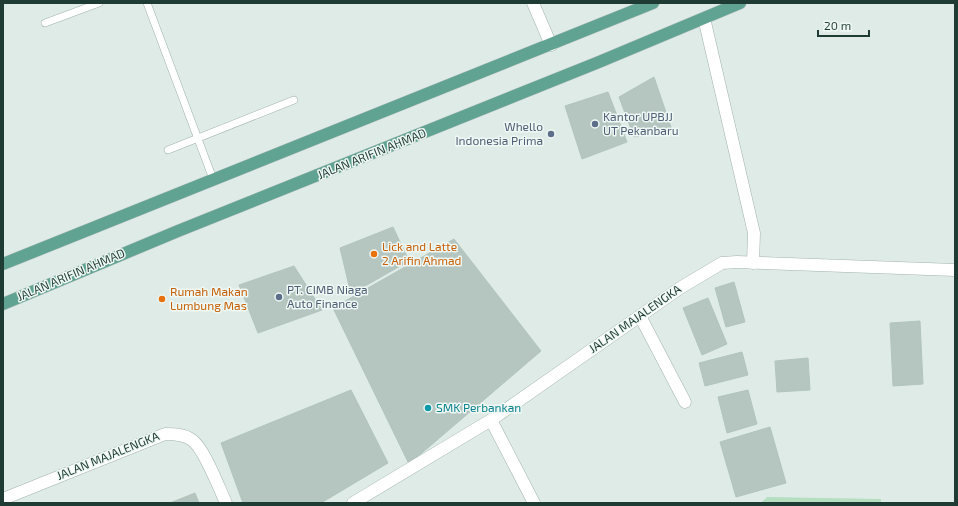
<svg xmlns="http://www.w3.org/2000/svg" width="958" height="506" font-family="'Exo 2',sans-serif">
<rect width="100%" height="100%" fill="#dfebe6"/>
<polygon fill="#b6dec1" points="767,497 881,499 881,503 761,503"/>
<g fill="#b4c6bf" stroke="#b1c5bd">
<polygon points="654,77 672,130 634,137 619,97"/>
<polygon points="608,92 627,142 582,159 565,106"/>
<polygon points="393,227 409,261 351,294 340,248"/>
<polygon points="454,239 541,351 409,464 333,308"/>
<polygon points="294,266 322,310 258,333 239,285"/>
<polygon points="734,282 745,322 726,327 715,288"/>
<polygon points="708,298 727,344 702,355 683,308"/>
<polygon points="920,321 923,384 893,386 890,323"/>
<polygon points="742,352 748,375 705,386 699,363"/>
<polygon points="808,358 810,390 777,392 775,361"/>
<polygon points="351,390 388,463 321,503 243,503 221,443"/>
<polygon points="748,390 757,424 727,433 718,397"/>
<polygon points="770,427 786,483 736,497 720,442"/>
<polygon points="195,493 199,503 170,503"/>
</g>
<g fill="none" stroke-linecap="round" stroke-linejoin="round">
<g stroke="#a2b3ad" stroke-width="8">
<g id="lane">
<polyline points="147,3 213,179"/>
<polyline points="45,23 99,3"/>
<polyline points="168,150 294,100"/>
</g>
</g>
<g stroke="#a2b3ad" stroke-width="13">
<g id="street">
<polyline points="533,3 551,45"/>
<polyline points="704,18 754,233 753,263"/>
<polyline points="640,316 685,402"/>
<polyline points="491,420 534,503"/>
<path d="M3,499L165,434C173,434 184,434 192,440C204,448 219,488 226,503"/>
<polyline points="353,503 491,420 680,288 722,263 737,262 955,270"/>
</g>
</g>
<g stroke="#c0c8c6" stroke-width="13">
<g id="primary">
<polyline points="3,264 653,3"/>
<polyline points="3,304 178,231 599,62 740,3"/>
</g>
</g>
<use href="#lane" stroke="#fff" stroke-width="7"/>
<use href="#street" stroke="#fff" stroke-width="12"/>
<use href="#primary" stroke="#61a393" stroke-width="12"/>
</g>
<g fill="#5c6f8a" stroke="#eff8f4" stroke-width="1.5">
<circle cx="595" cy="124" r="4"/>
<circle cx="551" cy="134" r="4"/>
<circle cx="279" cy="297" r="4"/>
</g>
<g fill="#e8710a" stroke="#eff8f4" stroke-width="1.5">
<circle cx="374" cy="254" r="4"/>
<circle cx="162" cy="299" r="4"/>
</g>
<circle fill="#0f9aa8" stroke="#eff8f4" stroke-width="1.5" cx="428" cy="408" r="4"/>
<g text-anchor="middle" stroke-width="3" stroke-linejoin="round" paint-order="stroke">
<g font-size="12" fill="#4e5e75" stroke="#eff8f4" text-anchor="start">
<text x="603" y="121">Kantor UPBJJ<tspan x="603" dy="14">UT Pekanbaru</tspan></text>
<text x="543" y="131" text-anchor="end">Whello<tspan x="543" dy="14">Indonesia Prima</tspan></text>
<text x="287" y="294">PT. CIMB Niaga<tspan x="287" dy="14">Auto Finance</tspan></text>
</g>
<g font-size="12" fill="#1f3c34" stroke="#eff8f4">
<text transform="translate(372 154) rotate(-22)" y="4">JALAN ARIFIN AHMAD</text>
<text transform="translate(71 275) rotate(-23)" y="4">JALAN ARIFIN AHMAD</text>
<text transform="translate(635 319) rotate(-35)" y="4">JALAN MAJALENGKA</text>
<text transform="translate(108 456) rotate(-22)" y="4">JALAN MAJALENGKA</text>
</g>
<g font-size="12" fill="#c56008" stroke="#eff8f4" text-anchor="start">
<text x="382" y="251">Lick and Latte<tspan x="382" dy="14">2 Arifin Ahmad</tspan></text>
<text x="170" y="296">Rumah Makan<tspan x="170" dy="14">Lumbung Mas</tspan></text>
</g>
<g font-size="12" fill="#0d838f" stroke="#eff8f4" text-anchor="start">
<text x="436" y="412">SMK Perbankan</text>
</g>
</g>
<rect width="958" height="506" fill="none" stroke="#1f3c34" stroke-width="8"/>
<path d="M818 30v6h51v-6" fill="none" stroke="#1f3c34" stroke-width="2"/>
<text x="824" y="30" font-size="12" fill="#1f3c34" stroke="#eff8f4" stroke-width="3" paint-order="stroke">20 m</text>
</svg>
